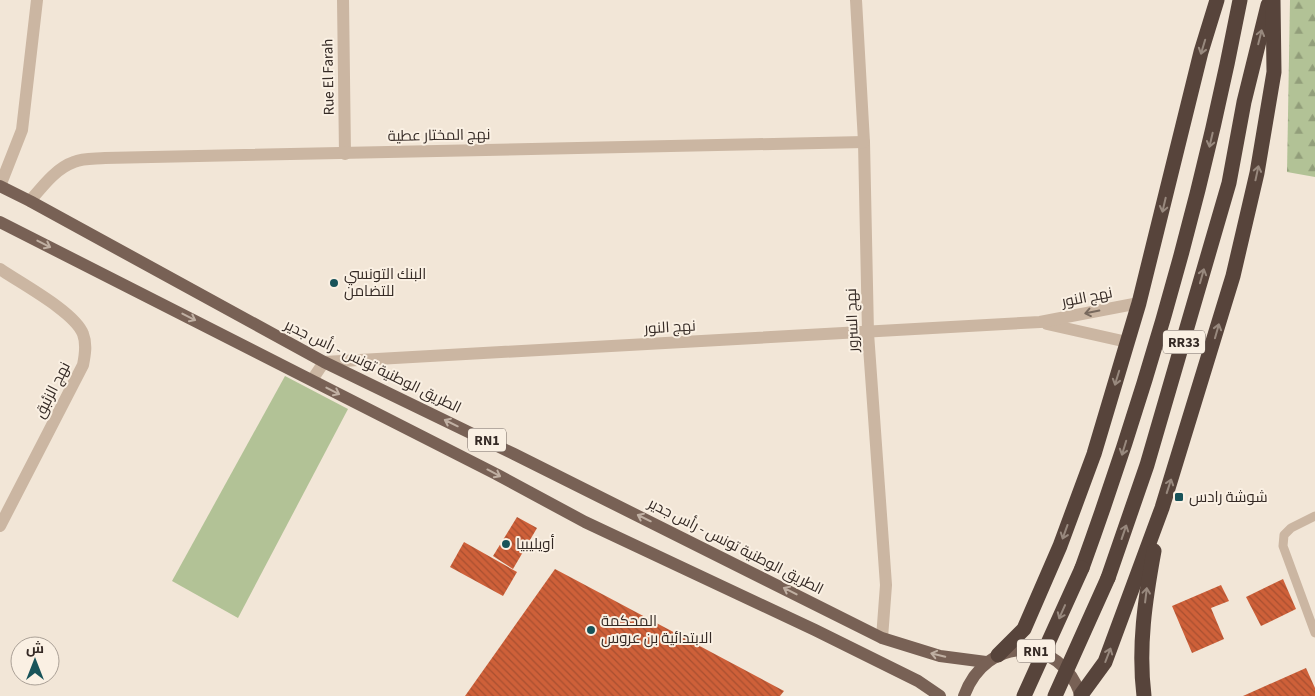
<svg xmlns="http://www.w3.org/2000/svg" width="1315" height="696" font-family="'Source Sans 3',Cairo,sans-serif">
<defs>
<pattern id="forest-firs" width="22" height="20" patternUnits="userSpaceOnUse" patternTransform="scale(1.25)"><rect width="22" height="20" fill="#b2c296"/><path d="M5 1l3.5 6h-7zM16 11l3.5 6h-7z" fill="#929e7a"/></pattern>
<pattern id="building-back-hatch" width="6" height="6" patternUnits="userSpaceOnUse" patternTransform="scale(1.25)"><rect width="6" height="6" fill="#ce6039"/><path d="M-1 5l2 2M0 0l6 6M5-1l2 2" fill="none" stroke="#a84f30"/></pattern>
</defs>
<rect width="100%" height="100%" fill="#f2e6d7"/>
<polygon fill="url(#forest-firs)" points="1290,0 1315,0 1315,177 1287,172"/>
<polygon fill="#b2c296" points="285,376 348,409 238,618 172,581"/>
<g fill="url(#building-back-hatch)">
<polygon points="517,517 537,528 513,569 493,556"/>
<polygon points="464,542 517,572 503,596 450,567"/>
<polygon points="555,569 784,691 780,696 465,696"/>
<polygon points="1283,579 1296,609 1261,626 1246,597"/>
<polygon points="1221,585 1229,601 1211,608 1224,639 1192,653 1172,606"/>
<polygon points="1306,668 1315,688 1315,696 1243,696"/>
</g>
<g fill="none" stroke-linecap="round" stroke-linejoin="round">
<polyline stroke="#cbb6a2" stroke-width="9" points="1315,516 1291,528 1284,535 1283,546 1315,633"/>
<g stroke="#cbb6a2" stroke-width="12">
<polyline points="343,0 345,154"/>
<polyline points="856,0 864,142 868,333 886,585 882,638"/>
<polyline points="0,186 22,130 37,0"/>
<path d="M30,201C42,187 56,168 74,162C83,158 95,159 105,158L864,142"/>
<path d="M0,269C20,283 75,312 83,334C87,344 85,355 83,365L0,526"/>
<polyline points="1047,324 1127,342"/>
<polyline points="312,380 324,362 1040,322 1139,303"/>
</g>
<g stroke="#786155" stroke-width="12">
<polyline points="0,186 30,201 324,362 514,454 882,638 940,656 986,662"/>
<polyline points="0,222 496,474 585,522 815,630 918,681 940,696"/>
<path d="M964,696C986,635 1060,634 1081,696"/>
</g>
<g stroke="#57443b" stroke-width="15">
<path d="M1082,568C1149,383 1203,193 1240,0"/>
<polyline points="1108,578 1147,465 1229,183 1244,102 1268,5"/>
<polyline points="998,655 1024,629 1060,546 1094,454 1139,303 1201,52 1217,0"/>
<polyline points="1081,695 1105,662 1162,508 1233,276 1257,173 1274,72 1273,0"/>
<path d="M1144,696C1138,647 1145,600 1154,551"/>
</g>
<g stroke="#57443b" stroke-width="15">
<polyline points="1024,696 1082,568"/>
<polyline points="1055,696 1108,578"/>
</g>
</g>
<defs><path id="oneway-shaft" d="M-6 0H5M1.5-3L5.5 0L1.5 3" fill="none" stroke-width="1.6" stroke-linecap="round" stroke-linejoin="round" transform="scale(1.25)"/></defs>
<g stroke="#98897e">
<use href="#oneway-shaft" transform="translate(1260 37) rotate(-76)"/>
<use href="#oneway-shaft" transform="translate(1203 47) rotate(107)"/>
<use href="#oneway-shaft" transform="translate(1211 140) rotate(103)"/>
<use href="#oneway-shaft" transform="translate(1257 173) rotate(-78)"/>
<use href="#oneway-shaft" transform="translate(1164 205) rotate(103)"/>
<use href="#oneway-shaft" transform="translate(1202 276) rotate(-74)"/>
<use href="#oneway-shaft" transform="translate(1217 331) rotate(-74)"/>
<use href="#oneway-shaft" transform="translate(1117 378) rotate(107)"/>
<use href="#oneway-shaft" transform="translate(1124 448) rotate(107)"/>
<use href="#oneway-shaft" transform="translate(1169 486) rotate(-72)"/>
<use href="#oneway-shaft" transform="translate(1065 532) rotate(110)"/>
<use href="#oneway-shaft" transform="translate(1124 532) rotate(-71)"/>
<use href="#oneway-shaft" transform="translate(1146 595) rotate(-83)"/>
<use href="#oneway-shaft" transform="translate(1062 612) rotate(114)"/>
<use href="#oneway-shaft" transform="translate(1108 655) rotate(-69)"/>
</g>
<g stroke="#c0b0a3">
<use href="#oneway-shaft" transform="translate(44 244) rotate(27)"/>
<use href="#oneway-shaft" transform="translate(189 317) rotate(27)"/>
<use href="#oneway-shaft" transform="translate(333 391) rotate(27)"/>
<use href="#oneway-shaft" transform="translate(451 423) rotate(-154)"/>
<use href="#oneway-shaft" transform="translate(494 473) rotate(28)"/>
<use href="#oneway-shaft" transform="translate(644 518) rotate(-154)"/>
<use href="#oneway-shaft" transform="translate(790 591) rotate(-153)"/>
<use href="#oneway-shaft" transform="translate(938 655) rotate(-166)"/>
</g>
<use stroke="#78695d" href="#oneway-shaft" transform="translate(1092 312) rotate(169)"/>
<g fill="#185359" stroke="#faf0e3" stroke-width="2">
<circle cx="334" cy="283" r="5"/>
<rect x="1174" y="492" width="10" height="10" rx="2.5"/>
<circle cx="506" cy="544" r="5"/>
<circle cx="591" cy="630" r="5"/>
</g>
<g text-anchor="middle" stroke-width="4" stroke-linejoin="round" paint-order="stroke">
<g fill="#faf0e3" stroke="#70655e" stroke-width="1">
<rect x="1163" y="330.5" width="42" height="23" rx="4"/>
<rect x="468" y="428.5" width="38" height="23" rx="4"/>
<rect x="1017" y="639.5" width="38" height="23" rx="4"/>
</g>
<g font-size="14" font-weight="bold" fill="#352a25">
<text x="1184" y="347">RR33</text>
<text x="487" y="445">RN1</text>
<text x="1036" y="656">RN1</text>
</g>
<g font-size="15" fill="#352a25" stroke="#faf0e3">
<text transform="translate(328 77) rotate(-91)" y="5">Rue El Farah</text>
<text transform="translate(439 135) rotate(-1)" y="5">نهج المختار عطية</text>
<text transform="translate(1087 297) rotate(-11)" y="5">نهج النور</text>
<text transform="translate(852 320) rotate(-92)" y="5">نهج السرور</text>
<text transform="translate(670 327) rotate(-3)" y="5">نهج النور</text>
<text transform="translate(373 366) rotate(26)" y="5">الطريق الوطنية تونس - رأس جدير</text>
<text transform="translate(52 390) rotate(-63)" y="5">نهج الزئبق</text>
<text transform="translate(736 546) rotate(27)" y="5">الطريق الوطنية تونس - رأس جدير</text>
</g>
<g font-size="15" fill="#352a25" stroke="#faf0e3" text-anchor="start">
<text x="344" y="279">البنك التونسي<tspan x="344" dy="17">للتضامن</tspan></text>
<text x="1189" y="502">شوشة رادس</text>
<text x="516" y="549">أويليبيا</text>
<text x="601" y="626">المحكمة<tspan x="601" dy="17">الابتدائية بن عروس</tspan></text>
</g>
</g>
<g transform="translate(35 661)"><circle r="24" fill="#faf0e3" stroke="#aba197"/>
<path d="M0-4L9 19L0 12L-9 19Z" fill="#185359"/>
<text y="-8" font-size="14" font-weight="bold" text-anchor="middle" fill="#352a25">ش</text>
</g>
</svg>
